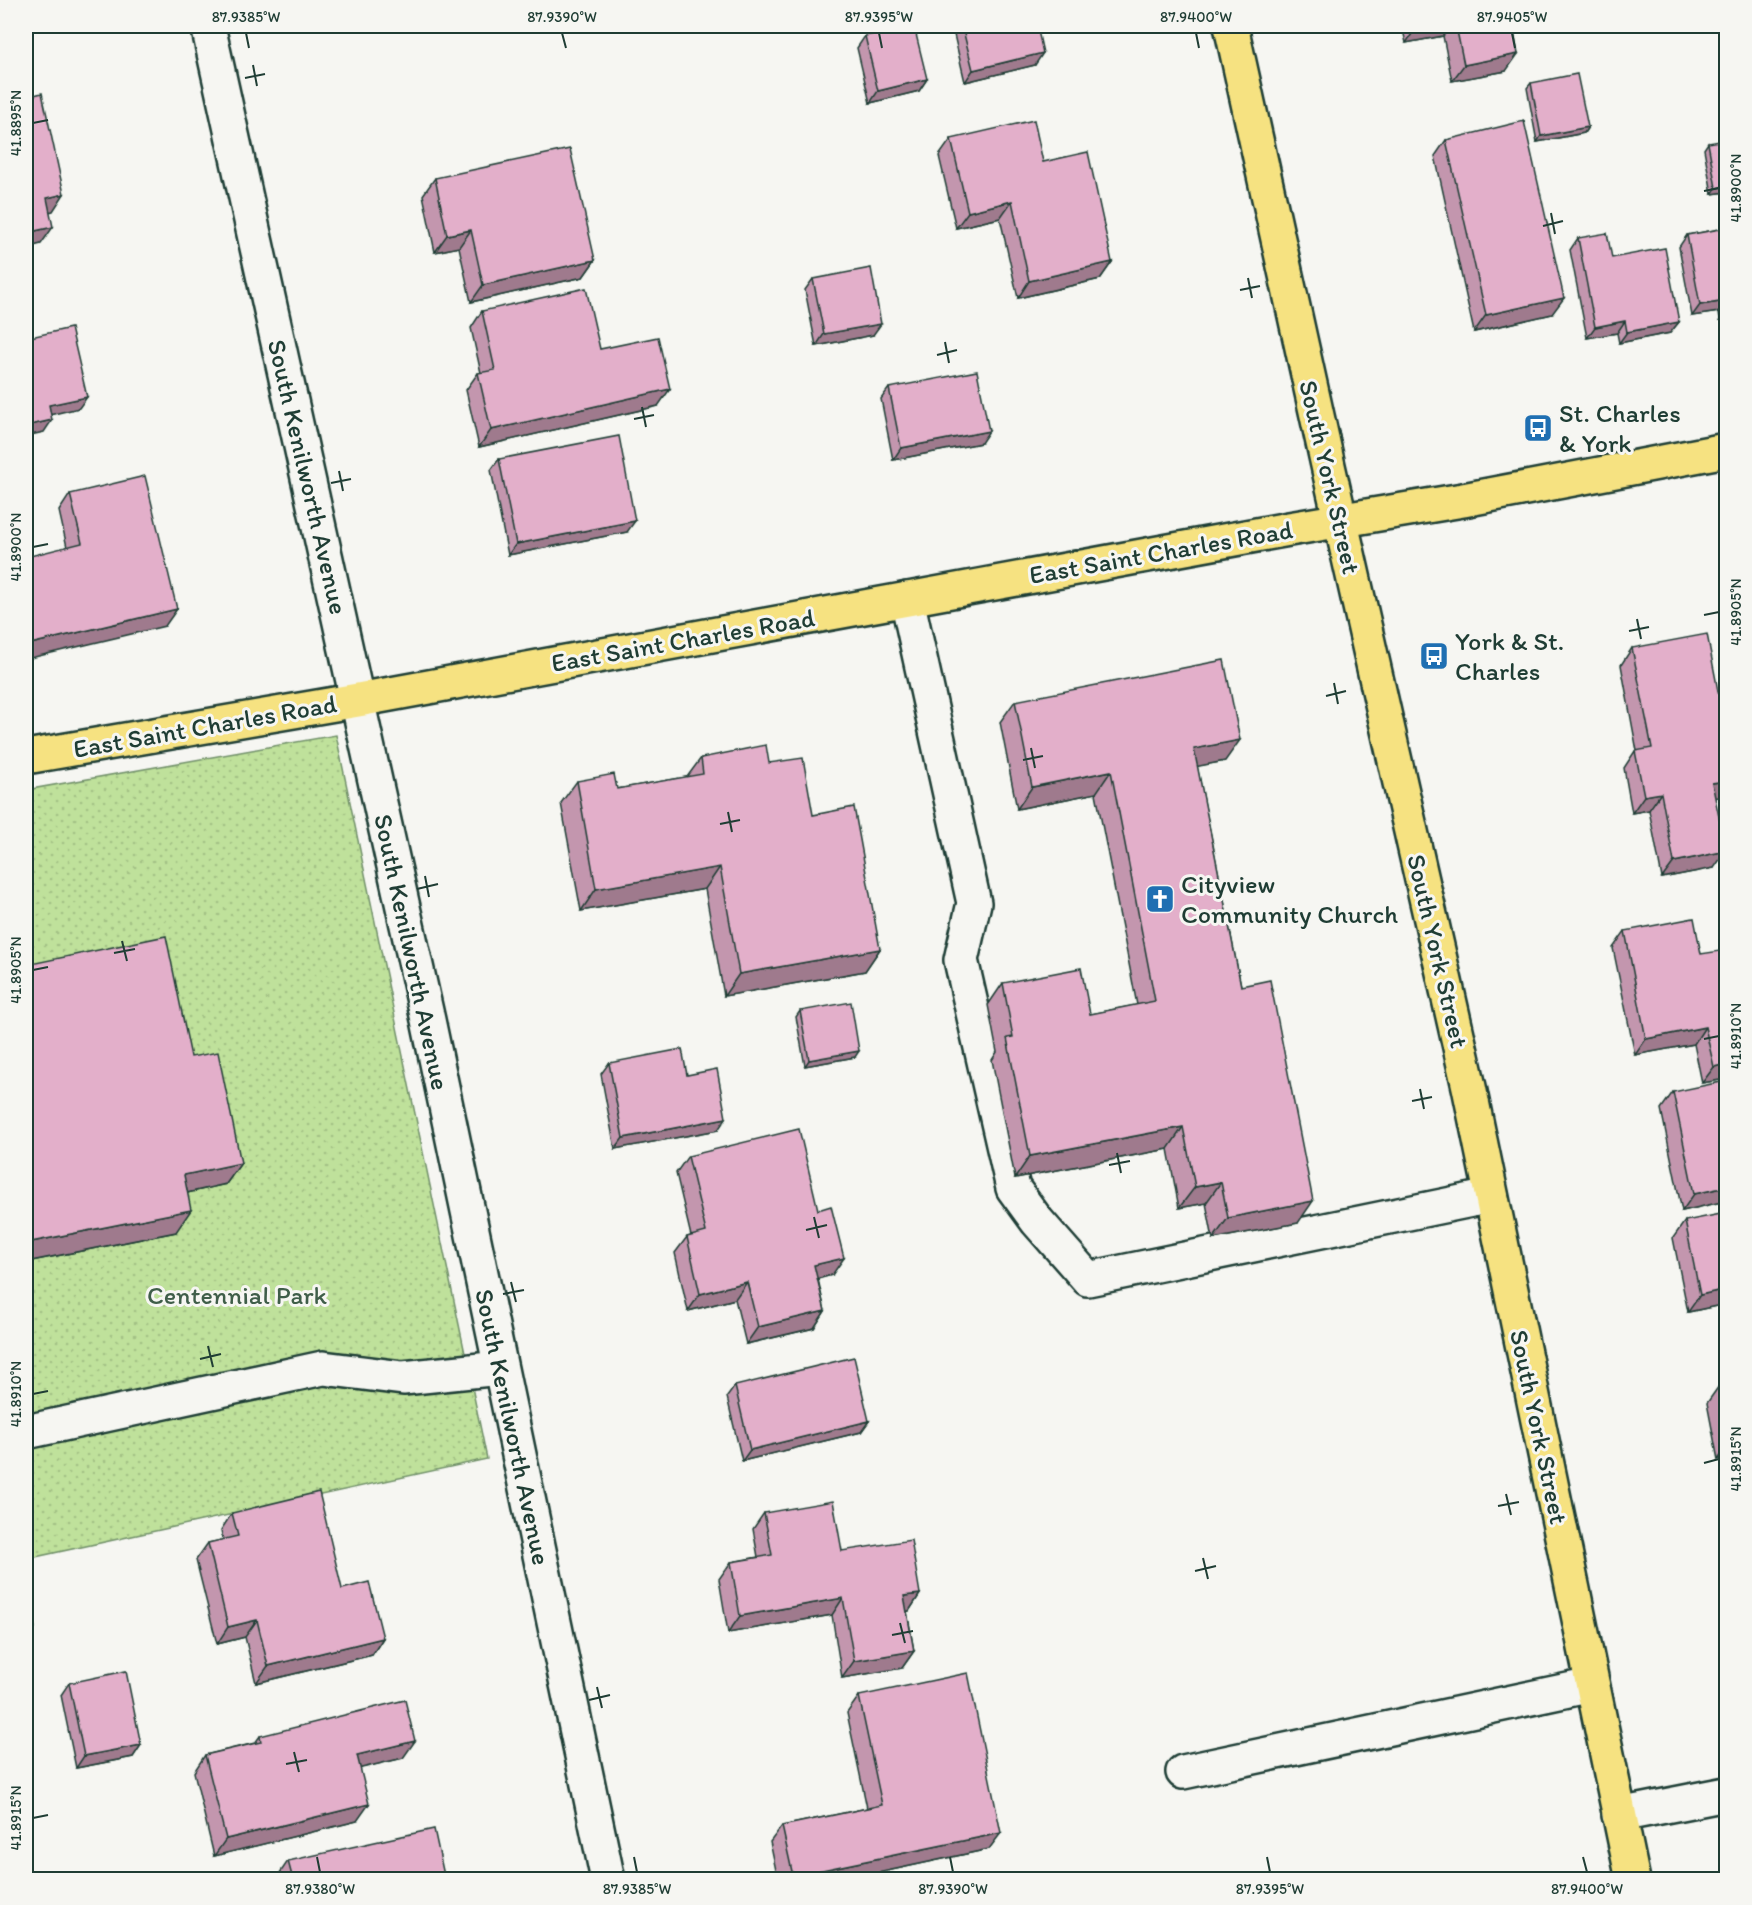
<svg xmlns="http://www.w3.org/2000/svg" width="1752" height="1905" font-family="Itim,sans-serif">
<defs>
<pattern id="park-dots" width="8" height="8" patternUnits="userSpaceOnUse" patternTransform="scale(1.5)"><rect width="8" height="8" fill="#bfe19b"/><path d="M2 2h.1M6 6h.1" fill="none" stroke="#a4c286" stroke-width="1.8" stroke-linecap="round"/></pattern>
</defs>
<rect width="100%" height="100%" fill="#f6f6f2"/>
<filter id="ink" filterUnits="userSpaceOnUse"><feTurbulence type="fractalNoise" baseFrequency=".0167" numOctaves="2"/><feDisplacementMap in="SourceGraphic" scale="12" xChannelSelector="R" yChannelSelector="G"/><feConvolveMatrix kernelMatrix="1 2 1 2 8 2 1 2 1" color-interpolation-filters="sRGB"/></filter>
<g filter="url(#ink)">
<g fill="url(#park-dots)" stroke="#6f8f68" stroke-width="1.5">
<polygon points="336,735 487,1459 26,1559 26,790"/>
<polygon points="26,1589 35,1628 26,1630"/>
</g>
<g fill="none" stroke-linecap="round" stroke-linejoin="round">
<g stroke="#1f3d34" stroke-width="38">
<g id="minor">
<polyline points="208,26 428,1020 608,1880"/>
<polyline points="907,599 974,903 961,960 1013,1188 1037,1221 1088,1279 1491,1196"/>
<polyline points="26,1432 323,1368 403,1378 500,1368"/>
<polyline points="1183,1772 1592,1685"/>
<polyline points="1619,1815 1726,1794"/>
</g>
</g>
<g stroke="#1f3d34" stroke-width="38">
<g id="major">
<polyline points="1231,26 1329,470 1469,1087 1633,1880"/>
<polyline points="26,757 358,700 1289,529 1463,500 1726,450"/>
</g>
</g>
<use href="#minor" stroke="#f6f6f2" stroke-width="33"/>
<use href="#major" stroke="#f6e281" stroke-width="33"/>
</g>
<g fill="#c396ae" stroke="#1f3d34" stroke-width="1.5">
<polygon points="952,26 1037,26 1035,65 965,82"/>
<polygon points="1402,26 1513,26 1506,71 1452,81 1443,36 1406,43"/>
<polygon points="865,36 927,79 919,91 870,103 857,48"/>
<polygon points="1531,83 1588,127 1584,133 1537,142 1527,88"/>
<polygon points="951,139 1043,162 1112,262 1100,279 1018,298 1000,218 956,228 939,156"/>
<polygon points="1446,140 1552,314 1474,332 1435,156"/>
<polygon points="1708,143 1726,192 1712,194 1704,149"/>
<polygon points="435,178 595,260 583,277 471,302 459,247 435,252 423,195"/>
<polygon points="1726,228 1726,319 1720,320 1719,312 1692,316 1679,247 1687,235"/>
<polygon points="1578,238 1612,258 1679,322 1670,333 1619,343 1617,333 1587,338 1570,250"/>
<polygon points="813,279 873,335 816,346 805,290"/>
<polygon points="482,311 600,349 658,406 479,447 466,390 478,373 481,373 471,328"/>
<polygon points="889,388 981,443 893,460 881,399"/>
<polygon points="499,459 627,532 508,555 491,470"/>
<polygon points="70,494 165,626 67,547 59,511"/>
<polygon points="1632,648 1724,796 1715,797 1714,868 1662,878 1649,810 1632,813 1624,768 1635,751 1637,751 1621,665"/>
<polygon points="1015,701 1225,761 1197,766 1241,986 1298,1223 1213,1239 1206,1203 1179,1208 1168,1149 1015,1178 992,1060 997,1052 988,1005 1003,983 1090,1014 1137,1005 1096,793 1017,809 1000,722"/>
<polygon points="701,758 769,763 813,815 880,949 865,971 724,996 705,889 581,911 561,803 577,781 617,789 687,777"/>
<polygon points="1625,931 1701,954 1726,1079 1702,1083 1694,1044 1635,1055 1613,948"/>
<polygon points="26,965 191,1057 241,1163 226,1184 187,1193 176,1232 26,1262"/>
<polygon points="800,1011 855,1057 805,1066 796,1017"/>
<polygon points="609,1063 687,1075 718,1130 615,1149 601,1074"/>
<polygon points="1673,1092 1726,1201 1682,1211 1661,1109"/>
<polygon points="688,1156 832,1275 818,1279 825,1311 814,1328 746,1344 735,1299 688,1311 675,1253 687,1237 691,1236 676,1173"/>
<polygon points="1685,1221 1726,1304 1688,1312 1673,1238"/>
<polygon points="1726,1384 1726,1458 1718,1460 1707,1403 1719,1386"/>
<polygon points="735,1386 869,1421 861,1432 742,1461 727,1397"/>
<polygon points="232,1513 342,1589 383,1638 372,1655 256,1683 245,1637 217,1644 196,1560 208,1543 223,1540 221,1530"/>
<polygon points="764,1513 842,1551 920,1594 909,1611 907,1611 914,1651 902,1668 842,1678 832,1615 728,1633 719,1579 731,1562 758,1557 753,1529"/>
<polygon points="69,1683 141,1745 133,1757 76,1768 61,1695"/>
<polygon points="859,1696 989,1849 845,1880 778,1880 770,1842 782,1826 867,1808 847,1713"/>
<polygon points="260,1736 403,1758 360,1768 357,1821 214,1856 194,1772 205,1755 255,1743"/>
<polygon points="288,1861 445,1880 282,1880 280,1873"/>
</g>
<g fill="#9f7a8d" stroke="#1f3d34" stroke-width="1.5">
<polygon points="1417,26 1451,26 1443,36 1406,43"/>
<polygon points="1043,53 1035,65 965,82 973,70"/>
<polygon points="1518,54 1506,71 1452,81 1464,65"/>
<polygon points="927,79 919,91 870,103 878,91"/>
<polygon points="1588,127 1584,133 1537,142 1541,136"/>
<polygon points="1726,186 1726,192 1712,194 1716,188"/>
<polygon points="64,194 53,211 35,215 47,198"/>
<polygon points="1012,201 1000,218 956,228 968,212"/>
<polygon points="53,227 41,244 26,248 26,233"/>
<polygon points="471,230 459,247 435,252 447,235"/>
<polygon points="595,260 583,277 471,302 483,285"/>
<polygon points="1112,262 1100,279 1018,298 1029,281"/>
<polygon points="1564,298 1552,314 1474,332 1486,315"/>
<polygon points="1726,301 1719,312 1692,316 1700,305"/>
<polygon points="1726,311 1726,319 1720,320"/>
<polygon points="1625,321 1617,333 1587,338 1595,327"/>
<polygon points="1679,322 1670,333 1619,343 1627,332"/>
<polygon points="881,324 873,335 816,346 824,334"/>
<polygon points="670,389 658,406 479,447 491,430"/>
<polygon points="87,397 79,408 41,417 49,405"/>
<polygon points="52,420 44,432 26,436 26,426"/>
<polygon points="989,431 981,443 893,460 901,448"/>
<polygon points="635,521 627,532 508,555 516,544"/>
<polygon points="177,609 165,626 26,659 26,645"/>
<polygon points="1240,740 1225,761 1179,770 1194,749"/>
<polygon points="1111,771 1096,793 1017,809 1032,787"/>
<polygon points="1726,781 1726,792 1724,796 1701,800 1712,783"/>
<polygon points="1661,793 1649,810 1632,813 1644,796"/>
<polygon points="1726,851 1714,868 1662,878 1674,862"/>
<polygon points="720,867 705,889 581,911 596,889"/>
<polygon points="880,949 865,971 724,996 739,974"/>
<polygon points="1705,1027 1694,1044 1635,1055 1646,1039"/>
<polygon points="859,1051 855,1057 805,1066 809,1060"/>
<polygon points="1726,1064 1726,1079 1702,1083 1714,1067"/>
<polygon points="726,1118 718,1130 615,1149 623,1138"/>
<polygon points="1183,1127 1168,1149 1015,1178 1030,1156"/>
<polygon points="241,1163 226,1184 169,1197 184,1175"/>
<polygon points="1221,1182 1206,1203 1179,1208 1195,1187"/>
<polygon points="1726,1187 1726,1201 1682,1211 1694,1194"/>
<polygon points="1313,1201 1298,1223 1213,1239 1228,1218"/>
<polygon points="191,1210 176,1232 26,1262 26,1243"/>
<polygon points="844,1258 832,1275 803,1282 814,1265"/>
<polygon points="747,1282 735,1299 688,1311 700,1294"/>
<polygon points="1726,1289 1726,1304 1688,1312 1700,1295"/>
<polygon points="825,1311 814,1328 746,1344 758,1327"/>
<polygon points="869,1421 861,1432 742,1461 750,1450"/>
<polygon points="1726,1448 1726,1458 1718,1460"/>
<polygon points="920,1594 909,1611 893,1613 904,1596"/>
<polygon points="843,1598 832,1615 728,1633 740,1616"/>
<polygon points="257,1620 245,1637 217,1644 228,1627"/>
<polygon points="383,1638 372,1655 256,1683 268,1666"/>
<polygon points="914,1651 902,1668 842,1678 854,1661"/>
<polygon points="415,1741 403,1758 345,1772 357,1755"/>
<polygon points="141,1745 133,1757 76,1768 84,1756"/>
<polygon points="369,1804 357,1821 214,1856 226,1839"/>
<polygon points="1001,1833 989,1849 845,1880 790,1880 793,1876"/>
</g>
<g fill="#e3afca" stroke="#1f3d34" stroke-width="1.5">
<polygon points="912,26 914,26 927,79 878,91 865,36"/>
<polygon points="962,26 1037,26 1043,53 973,70"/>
<polygon points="1456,26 1513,26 1518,54 1464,65"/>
<polygon points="1577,74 1588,127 1541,136 1531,83"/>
<polygon points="42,93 64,194 47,198 53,227 26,233 26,97"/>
<polygon points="1034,120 1043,162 1088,152 1112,262 1029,281 1012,201 968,212 951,139"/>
<polygon points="1524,121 1564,298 1486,315 1446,140"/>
<polygon points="1726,140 1726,186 1716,188 1708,143"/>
<polygon points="570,149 595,260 483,285 471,230 447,235 435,178"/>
<polygon points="1726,228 1726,301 1700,305 1687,235"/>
<polygon points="1607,233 1612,258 1665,248 1679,322 1627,332 1625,321 1595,327 1578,238"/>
<polygon points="871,268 881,324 824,334 813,279"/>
<polygon points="586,288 600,349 658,337 670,389 491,430 478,373 495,370 482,311"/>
<polygon points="71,328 87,397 49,405 52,420 26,426 26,338"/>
<polygon points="977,371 989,431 901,448 889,388"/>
<polygon points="619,436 635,521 516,544 499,459"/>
<polygon points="145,476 177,609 26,645 26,557 82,543 70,494"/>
<polygon points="1707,634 1726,732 1726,781 1712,783 1726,851 1674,862 1661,793 1644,796 1635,751 1652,748 1632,648"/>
<polygon points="1224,660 1240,740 1194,749 1241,986 1270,980 1313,1201 1228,1218 1221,1182 1195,1187 1183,1127 1030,1156 1007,1038 1013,1037 1003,983 1081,968 1090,1014 1155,1001 1111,771 1032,787 1015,701"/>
<polygon points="766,745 769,763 803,758 813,815 854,807 880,949 739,974 720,867 596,889 577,781 614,774 617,789 703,774 701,758"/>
<polygon points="1694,918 1701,954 1720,951 1726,983 1726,1064 1714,1067 1705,1027 1646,1039 1625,931"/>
<polygon points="166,936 191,1057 218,1052 241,1163 184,1175 191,1210 26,1243 26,999 30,998 26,975 26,965"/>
<polygon points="851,1002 859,1051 809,1060 800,1011"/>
<polygon points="682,1049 687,1075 717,1069 726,1118 623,1138 609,1063"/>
<polygon points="1726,1081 1726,1187 1694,1194 1673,1092"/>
<polygon points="799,1129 818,1210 831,1206 844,1258 814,1265 825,1311 758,1327 747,1282 700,1294 687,1237 706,1232 688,1156"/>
<polygon points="1726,1213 1726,1289 1700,1295 1685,1221"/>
<polygon points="854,1357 869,1421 750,1450 735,1386"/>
<polygon points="1726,1384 1726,1426 1719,1386"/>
<polygon points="319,1492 342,1589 369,1582 383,1638 268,1666 257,1620 228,1627 208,1543 238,1536 232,1513"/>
<polygon points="833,1501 842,1551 911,1540 920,1594 904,1596 914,1651 854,1661 843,1598 740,1616 731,1562 772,1555 764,1513"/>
<polygon points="126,1671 141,1745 84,1756 69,1683"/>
<polygon points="968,1673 1001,1833 793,1876 782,1826 882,1805 859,1696"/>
<polygon points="405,1700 415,1741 357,1755 369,1804 226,1839 205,1755 261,1742 260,1736"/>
<polygon points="434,1829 445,1880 293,1880 288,1861"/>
</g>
</g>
<path fill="none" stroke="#1f3d34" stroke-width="2" d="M246,33L249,48M562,33L566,48M879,33L882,48M1196,33L1199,48M1512,33L1515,48M253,65L257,86M245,78L265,74M33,123L48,120M1704,191L1719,188M1551,213L1555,234M1543,226L1563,221M1248,278L1252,298M1240,290L1260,286M945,342L949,363M937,355L957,350M642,407L646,427M634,419L654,415M339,471L343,491M331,483L351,479M33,547L48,544M1704,615L1719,612M1637,619L1641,639M1629,631L1649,627M1334,683L1338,704M1326,696L1346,691M1031,748L1035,768M1023,760L1043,756M728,812L732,832M720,824L740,820M425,876L429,897M417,889L438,884M122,941L127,961M114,953L135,949M33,970L48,967M1704,1039L1719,1036M1420,1089L1424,1109M1412,1101L1432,1097M1117,1153L1121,1173M1109,1165L1130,1161M814,1217L819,1238M806,1230L827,1225M511,1282L516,1302M503,1294L524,1290M208,1346L213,1367M200,1359L221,1354M33,1394L48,1391M1704,1463L1719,1459M1506,1494L1511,1515M1498,1506L1519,1502M1203,1558L1208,1579M1195,1571L1216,1566M900,1623L905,1643M892,1635L913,1631M597,1687L602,1708M589,1700L610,1695M294,1752L299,1772M286,1764L307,1760M33,1818L48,1815M317,1857L320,1872M634,1857L637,1872M950,1857L953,1872M1267,1857L1270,1872M1583,1857L1587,1872"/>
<defs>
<g id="bus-square" transform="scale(1.5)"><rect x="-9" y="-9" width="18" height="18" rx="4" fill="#1f6fb2" stroke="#f6f6f2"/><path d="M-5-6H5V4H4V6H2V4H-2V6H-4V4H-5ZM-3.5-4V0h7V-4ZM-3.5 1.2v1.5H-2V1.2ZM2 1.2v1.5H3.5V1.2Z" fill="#fff"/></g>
<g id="church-square" transform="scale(1.5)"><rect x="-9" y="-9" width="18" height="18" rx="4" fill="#1f6fb2" stroke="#f6f6f2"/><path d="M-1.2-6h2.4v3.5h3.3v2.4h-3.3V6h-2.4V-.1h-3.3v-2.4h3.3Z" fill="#fff"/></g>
</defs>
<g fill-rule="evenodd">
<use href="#bus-square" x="1538" y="428"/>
<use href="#bus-square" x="1434" y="656"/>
<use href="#church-square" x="1160" y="899"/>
</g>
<g text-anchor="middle" stroke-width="6" stroke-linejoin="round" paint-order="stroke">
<g font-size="26" fill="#1f3d34" stroke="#f6f6f2" text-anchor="start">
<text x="1559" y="422">St. Charles<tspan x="1559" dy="30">&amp; York</tspan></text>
<text x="1455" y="650">York &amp; St.<tspan x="1455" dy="30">Charles</tspan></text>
<text x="1181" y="893">Cityview<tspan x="1181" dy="30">Community Church</tspan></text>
</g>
<g font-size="26" fill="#1f3d34" stroke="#f6f6f2">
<text transform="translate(308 477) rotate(77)" y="9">South Kenilworth Avenue</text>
<text transform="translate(1330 477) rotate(77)" y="9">South York Street</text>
<text transform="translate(1161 552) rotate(-10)" y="9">East Saint Charles Road</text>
<text transform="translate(683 640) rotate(-10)" y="9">East Saint Charles Road</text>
<text transform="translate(205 726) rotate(-10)" y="9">East Saint Charles Road</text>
<text transform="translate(1438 951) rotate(77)" y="9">South York Street</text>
<text transform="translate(412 952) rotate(78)" y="9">South Kenilworth Avenue</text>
<text transform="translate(513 1427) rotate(78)" y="9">South Kenilworth Avenue</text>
<text transform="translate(1539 1427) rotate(78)" y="9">South York Street</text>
</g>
<g font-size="26" fill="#3f5e49" stroke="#f6f6f2">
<text x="237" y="1304">Centennial Park</text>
</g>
</g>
<rect width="1752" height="1905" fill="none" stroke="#f6f6f2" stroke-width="66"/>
<rect x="33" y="33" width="1686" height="1839" fill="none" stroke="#1f3d34" stroke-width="2"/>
<g font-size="15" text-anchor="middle" fill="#1f3d34">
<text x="246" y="22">87.9385°W</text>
<text x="562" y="22">87.9390°W</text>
<text x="879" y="22">87.9395°W</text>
<text x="1196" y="22">87.9400°W</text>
<text x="1512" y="22">87.9405°W</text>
<text transform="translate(16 123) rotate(-90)" y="5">41.8895°N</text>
<text transform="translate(1736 188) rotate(-90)" y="5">41.8900°N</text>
<text transform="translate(16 547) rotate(-90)" y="5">41.8900°N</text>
<text transform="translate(1736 612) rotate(-90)" y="5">41.8905°N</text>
<text transform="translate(16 970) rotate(-90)" y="5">41.8905°N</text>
<text transform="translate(1736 1036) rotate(-90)" y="5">41.8910°N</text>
<text transform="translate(16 1394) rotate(-90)" y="5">41.8910°N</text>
<text transform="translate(1736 1459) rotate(-90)" y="5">41.8915°N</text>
<text transform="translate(16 1818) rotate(-90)" y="5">41.8915°N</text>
<text x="320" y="1894">87.9380°W</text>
<text x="637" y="1894">87.9385°W</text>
<text x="953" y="1894">87.9390°W</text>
<text x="1270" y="1894">87.9395°W</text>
<text x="1587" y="1894">87.9400°W</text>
</g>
</svg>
